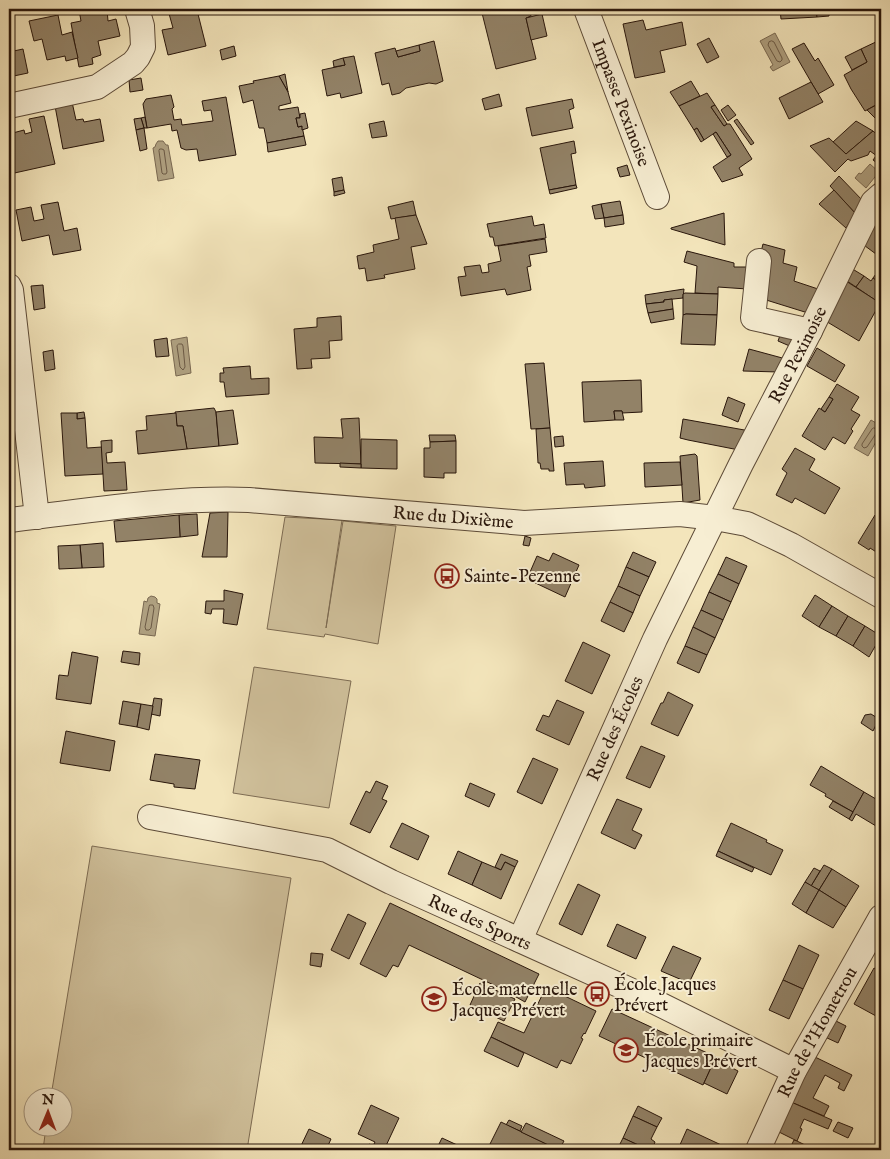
<svg xmlns="http://www.w3.org/2000/svg" width="890" height="1159" font-family="'IM FELL English',serif">
<rect width="100%" height="100%" fill="#f3e5bb"/>
<filter id="stains"><feTurbulence type="fractalNoise" baseFrequency=".004" numOctaves="4"/><feColorMatrix values="0 0 0 0 .2 0 0 0 0 .09 0 0 0 0 .02 0 0 0 .5 -.17"/></filter>
<radialGradient id="worn" r=".72"><stop offset=".6" stop-color="#630" stop-opacity="0"/><stop offset="1" stop-color="#630" stop-opacity=".3"/></radialGradient>
<g fill="#d1c29d" stroke="#7d6c54">
<polygon points="285,517 342,520 326,628 343,521 396,526 378,644 325,634 324,637 267,629"/>
<polygon points="254,667 351,681 329,808 233,793"/>
<polygon points="92,846 291,878 247,1150 43,1150 46,1127 62,1126 62,1096 51,1096"/>
</g>
<g fill="#ae9f7f" stroke="#796851">
<polygon points="775,33 790,62 773,71 770,67 773,65 760,41"/>
<polygon points="158,141 163,141 166,145 168,145 174,178 158,181 153,148 155,147 156,144"/>
<polygon points="870,164 879,172 866,188 855,178 859,173 861,174"/>
<polygon points="187,337 191,373 176,376 171,340"/>
<polygon points="871,420 881,426 881,433 868,456 854,448"/>
<polygon points="151,596 155,597 157,599 157,603 160,604 155,636 139,634 144,601 147,602 148,598"/>
</g>
<g fill="none" stroke-linecap="round" stroke-linejoin="round">
<g stroke="#6c5a45" stroke-width="1">
<polygon points="772,41 774,42 782,58 782,60 780,62 777,61 768,45 769,42"/>
<polygon points="160,149 162,149 164,150 167,172 166,174 163,174 162,173 159,151"/>
<polygon points="179,344 182,344 183,346 185,367 183,370 180,367 177,346"/>
<polygon points="874,428 877,429 877,432 867,447 864,448 862,446 862,444 872,429"/>
<polygon points="150,605 153,605 154,608 151,628 149,630 146,630 145,627 149,607"/>
</g>
</g>
<g fill="#928267" stroke="#29160b">
<polygon points="87,9 107,9 108,21 116,19 120,36 98,41 101,55 92,58 93,64 79,67 71,23 81,21 79,10"/>
<polygon points="172,9 198,9 200,14 198,14 206,46 168,55 162,30 173,28 168,10"/>
<polygon points="481,9 529,9 531,16 526,18 536,59 496,69"/>
<polygon points="780,9 816,9 817,17 781,19"/>
<polygon points="816,9 829,9 829,16 817,17"/>
<polygon points="542,14 547,36 531,40 526,18"/>
<polygon points="58,15 62,35 72,32 78,58 66,61 65,56 47,60 42,39 34,41 29,21"/>
<polygon points="643,20 646,30 682,22 686,45 660,51 665,72 635,78 623,24"/>
<polygon points="709,38 719,57 707,63 697,44"/>
<polygon points="880,40 881,43 881,60 877,62 881,80 881,102 865,111 851,89 844,75 867,62 861,49"/>
<polygon points="434,41 443,81 436,84 429,83 406,88 400,93 392,95 389,83 382,85 375,53 395,48 398,57 420,51 419,45"/>
<polygon points="804,43 815,61 818,58 834,85 818,94 792,49"/>
<polygon points="419,45 420,51 398,57 396,51"/>
<polygon points="234,46 236,56 222,60 220,50"/>
<polygon points="23,49 28,73 9,77 9,52"/>
<polygon points="861,49 867,62 852,70 845,57"/>
<polygon points="354,56 362,93 341,98 340,93 327,96 322,70 345,65 343,58"/>
<polygon points="343,58 345,65 334,67 333,61"/>
<polygon points="285,74 288,92 279,76"/>
<polygon points="279,76 288,92 291,103 279,106 279,110 298,107 300,118 296,118 298,127 302,126 304,136 267,143 264,128 259,128 253,100 243,103 239,86 254,83 253,81"/>
<polygon points="141,78 143,90 130,92 129,80"/>
<polygon points="691,81 700,96 679,106 670,92"/>
<polygon points="811,82 823,102 789,119 779,98"/>
<polygon points="707,93 715,105 711,107 724,126 727,124 730,124 752,159 739,168 743,175 722,182 713,167 731,155 716,132 704,140 697,128 694,130 679,106"/>
<polygon points="499,94 502,106 485,110 482,99"/>
<polygon points="171,95 174,107 172,109 174,120 181,119 182,125 213,121 211,110 204,111 202,101 226,97 236,155 199,161 197,149 186,150 181,148 177,130 172,131 171,124 147,128 143,104 146,99"/>
<polygon points="572,99 574,108 569,110 573,128 532,136 526,108"/>
<polygon points="72,102 76,120 83,119 84,122 100,119 104,141 63,149 55,106"/>
<polygon points="880,103 881,104 881,122 880,123 867,110"/>
<polygon points="715,105 727,124 724,126 711,107"/>
<polygon points="728,105 736,115 728,121 721,110"/>
<polygon points="305,113 308,128 302,130 302,126 298,127 296,118 300,118 300,114"/>
<polygon points="44,116 55,164 10,174 9,166 9,134 24,130 25,134 32,132 29,119"/>
<polygon points="145,117 147,128 144,128 141,118"/>
<polygon points="141,118 144,128 136,130 134,119"/>
<polygon points="737,119 754,143 751,145 734,121"/>
<polygon points="384,121 387,136 372,138 369,124"/>
<polygon points="856,121 873,131 846,154 833,142"/>
<polygon points="144,128 147,149 140,151 136,130"/>
<polygon points="697,128 704,140 701,142 694,130"/>
<polygon points="873,131 881,138 881,159 870,151 868,155 851,161 848,159 835,172 810,146 829,138 846,154"/>
<polygon points="716,132 731,155 727,157 713,134"/>
<polygon points="304,136 306,145 268,152 267,143"/>
<polygon points="574,141 576,153 571,154 576,185 549,190 540,148"/>
<polygon points="876,156 881,159 881,166 873,160"/>
<polygon points="627,165 630,175 620,177 617,168"/>
<polygon points="839,176 863,201 855,213 830,186"/>
<polygon points="342,177 344,190 334,192 332,179"/>
<polygon points="576,185 577,188 550,194 549,190"/>
<polygon points="344,190 345,193 334,196 334,192"/>
<polygon points="834,190 855,213 846,228 819,204"/>
<polygon points="413,201 416,215 391,219 388,207"/>
<polygon points="620,201 623,215 604,218 601,204"/>
<polygon points="58,202 64,231 77,228 81,250 53,255 49,235 22,241 16,210 31,207 34,221 44,219 41,205"/>
<polygon points="601,204 604,218 595,219 592,206"/>
<polygon points="724,213 725,245 671,229 671,228"/>
<polygon points="416,215 427,244 411,247 415,269 384,275 385,278 367,281 365,268 359,269 357,256 374,252 373,245 399,239 395,218"/>
<polygon points="623,215 624,224 605,227 604,218"/>
<polygon points="532,216 534,226 544,224 546,238 495,246 493,237 490,237 487,224"/>
<polygon points="870,218 881,227 880,257 857,240"/>
<polygon points="545,239 547,252 529,255 531,266 527,267 531,290 507,295 505,289 461,296 458,277 466,276 464,267 480,265 482,273 489,272 488,264 501,261 498,246"/>
<polygon points="763,244 785,250 783,263 797,267 794,281 818,289 808,313 763,299 760,256"/>
<polygon points="687,251 734,263 734,267 747,267 747,289 718,287 718,294 695,293 697,266 684,262"/>
<polygon points="846,265 864,276 856,287 841,277"/>
<polygon points="881,267 881,284 873,278"/>
<polygon points="864,276 871,281 873,278 881,284 881,304 856,287"/>
<polygon points="846,281 880,303 859,341 824,320"/>
<polygon points="43,285 45,308 34,310 31,286"/>
<polygon points="684,289 683,298 664,300 664,302 646,304 645,295"/>
<polygon points="685,293 718,294 717,315 686,314 683,315 683,294"/>
<polygon points="672,299 673,309 648,313 646,304 664,302 664,300"/>
<polygon points="673,309 674,319 651,323 648,313"/>
<polygon points="686,314 717,315 715,345 681,344 683,315"/>
<polygon points="341,316 342,340 329,341 330,358 311,359 312,368 297,369 294,329 317,327 317,318"/>
<polygon points="782,330 796,335 792,347 778,341"/>
<polygon points="167,338 169,356 156,357 154,340"/>
<polygon points="817,348 845,365 835,382 807,366"/>
<polygon points="749,349 786,359 779,372 743,371"/>
<polygon points="53,350 55,369 45,371 43,352"/>
<polygon points="544,363 550,428 531,429 525,364"/>
<polygon points="250,366 251,379 269,378 269,394 226,397 224,382 220,382 220,373 224,373 223,368"/>
<polygon points="641,380 642,412 622,413 622,411 614,411 615,420 584,422 582,382"/>
<polygon points="837,384 859,397 851,410 860,415 851,429 853,431 845,444 833,437 825,450 802,436 819,408 825,412 833,399 829,397"/>
<polygon points="728,397 745,404 738,422 722,415"/>
<polygon points="829,397 833,399 825,412 821,409"/>
<polygon points="214,408 216,412 219,446 187,449 183,426 177,426 175,412"/>
<polygon points="233,410 238,444 219,446 216,412"/>
<polygon points="614,411 622,411 624,420 615,420"/>
<polygon points="84,412 85,418 77,419 77,413"/>
<polygon points="61,413 77,413 77,419 85,418 87,448 102,447 103,474 65,476"/>
<polygon points="176,413 177,426 183,426 187,449 138,454 136,431 147,430 146,416"/>
<polygon points="359,418 361,464 315,463 314,437 343,438 341,419"/>
<polygon points="683,419 750,431 739,450 688,440 680,438"/>
<polygon points="550,428 554,471 549,471 549,469 541,469 540,463 538,463 536,429"/>
<polygon points="429,435 455,435 456,441 430,442"/>
<polygon points="563,436 564,446 555,447 554,437"/>
<polygon points="361,439 397,440 397,469 361,468"/>
<polygon points="112,440 112,452 106,453 107,463 125,462 127,490 104,491 101,441"/>
<polygon points="456,441 456,473 444,473 444,478 424,477 424,448 430,448 430,442"/>
<polygon points="795,448 815,459 809,470 840,488 825,514 795,498 792,503 776,495 787,473 782,469"/>
<polygon points="695,454 697,456 700,500 683,503 680,456"/>
<polygon points="603,461 605,486 585,488 584,484 566,485 564,463"/>
<polygon points="680,462 682,485 645,487 644,463"/>
<polygon points="340,463 361,464 361,468 340,467"/>
<polygon points="228,512 227,557 202,557 210,513"/>
<polygon points="197,514 198,535 180,537 179,515"/>
<polygon points="179,515 180,537 116,542 114,521"/>
<polygon points="875,515 881,518 881,555 870,548 869,550 858,543"/>
<polygon points="525,536 531,538 529,546 523,545"/>
<polygon points="103,543 104,567 82,568 80,545"/>
<polygon points="80,545 82,568 59,569 58,546"/>
<polygon points="633,552 656,562 649,577 626,567"/>
<polygon points="553,553 579,565 565,597 527,579 537,556 549,561"/>
<polygon points="726,557 747,566 739,584 718,574"/>
<polygon points="626,567 649,577 640,596 618,586"/>
<polygon points="718,574 739,584 731,602 709,592"/>
<polygon points="618,586 640,596 633,613 610,602"/>
<polygon points="224,590 243,594 237,625 223,623 224,609 212,609 211,614 205,613 206,601 224,601"/>
<polygon points="709,592 731,602 723,620 701,610"/>
<polygon points="815,595 832,606 819,627 802,616"/>
<polygon points="610,602 633,613 624,632 601,621"/>
<polygon points="832,606 848,616 836,636 819,627"/>
<polygon points="701,610 723,620 715,638 693,627"/>
<polygon points="848,616 865,626 853,646 836,636"/>
<polygon points="865,626 881,636 869,657 853,646"/>
<polygon points="693,627 715,638 707,655 685,646"/>
<polygon points="583,642 610,655 592,694 565,681"/>
<polygon points="685,646 707,655 699,673 677,663"/>
<polygon points="123,651 140,653 139,665 121,662"/>
<polygon points="72,652 98,657 91,704 56,699 59,675 68,676"/>
<polygon points="668,692 693,705 678,736 651,724 661,703 663,703"/>
<polygon points="154,698 162,699 160,716 151,714"/>
<polygon points="557,700 584,712 569,745 536,730 543,715 549,717"/>
<polygon points="123,701 141,704 137,727 119,724"/>
<polygon points="141,704 153,706 149,730 137,727"/>
<polygon points="871,714 879,719 873,731 861,723 865,715"/>
<polygon points="66,731 115,741 110,771 60,763"/>
<polygon points="641,746 665,756 650,788 626,778"/>
<polygon points="155,754 200,760 195,789 174,787 174,784 150,780"/>
<polygon points="533,758 558,769 542,804 517,792"/>
<polygon points="821,766 864,792 853,812 825,796 826,794 810,785"/>
<polygon points="376,781 388,786 382,799 387,801 370,833 350,824 366,791 370,793"/>
<polygon points="470,783 495,794 489,807 465,796"/>
<polygon points="864,792 881,802 881,829 856,814 852,821 849,819"/>
<polygon points="617,799 642,809 632,830 642,835 635,849 601,833"/>
<polygon points="833,801 853,812 849,819 829,807"/>
<polygon points="402,823 429,836 418,860 390,847"/>
<polygon points="731,823 767,840 766,842 783,850 771,875 718,851"/>
<polygon points="458,851 482,862 472,885 448,874"/>
<polygon points="718,851 754,868 752,872 716,856"/>
<polygon points="501,854 518,861 515,867 505,862 501,870 495,867"/>
<polygon points="482,862 501,870 505,862 515,867 501,899 472,885"/>
<polygon points="824,865 832,869 819,890 811,886"/>
<polygon points="814,868 820,871 811,886 805,882"/>
<polygon points="832,869 859,886 846,907 819,890"/>
<polygon points="805,882 819,890 806,913 792,904"/>
<polygon points="578,884 600,895 582,935 559,924"/>
<polygon points="819,890 846,907 833,928 806,913"/>
<polygon points="390,903 539,974 525,1002 500,988 409,945 398,967 393,965 386,977 360,964"/>
<polygon points="348,914 366,923 349,959 331,950"/>
<polygon points="617,924 646,937 636,959 607,946"/>
<polygon points="799,945 819,955 803,989 783,980"/>
<polygon points="673,946 701,958 689,983 661,971"/>
<polygon points="311,953 323,954 321,967 310,965"/>
<polygon points="881,961 881,1007 876,1016 854,1004 874,968 876,969"/>
<polygon points="783,980 803,989 789,1019 769,1010"/>
<polygon points="480,983 515,999 504,1021 470,1005"/>
<polygon points="546,987 596,1011 585,1034 584,1033 581,1038 583,1039 571,1064 561,1060 557,1068 491,1037 498,1022 524,1033"/>
<polygon points="612,1009 716,1057 703,1085 599,1036"/>
<polygon points="834,1020 846,1026 838,1043 825,1037"/>
<polygon points="491,1037 524,1053 518,1067 484,1051"/>
<polygon points="815,1057 852,1075 844,1091 838,1088 840,1083 825,1075 813,1098 829,1106 824,1116 791,1102"/>
<polygon points="715,1059 738,1071 727,1094 704,1083"/>
<polygon points="791,1102 832,1120 828,1129 804,1119 800,1128 802,1129 797,1141 777,1131"/>
<polygon points="371,1105 399,1118 384,1150 366,1150 369,1144 373,1146 375,1142 358,1134"/>
<polygon points="638,1106 662,1118 657,1127 633,1116"/>
<polygon points="633,1116 657,1127 651,1139 655,1142 652,1150 649,1150 623,1138"/>
<polygon points="509,1120 522,1126 520,1131 506,1125"/>
<polygon points="501,1122 559,1150 487,1150"/>
<polygon points="838,1122 853,1128 848,1138 833,1131"/>
<polygon points="526,1123 564,1141 559,1150 521,1132"/>
<polygon points="309,1129 331,1139 326,1150 299,1150"/>
<polygon points="687,1129 732,1150 685,1150 679,1147"/>
<polygon points="442,1138 468,1150 436,1150"/>
<polygon points="623,1138 649,1150 617,1150"/>
<polygon points="794,1140 797,1141 815,1150 789,1150"/>
</g>
<g fill="none" stroke-linecap="round" stroke-linejoin="round">
<g stroke="#5c4a37" stroke-width="26">
<g id="minor">
<path id="s1" d="M586,9L657,197"/>
<polyline points="9,106 97,87 133,63 138,57 143,47 142,26 137,9"/>
<polyline points="759,261 753,318 810,331"/>
<polyline points="9,286 11,290 37,517"/>
<path id="s2" d="M9,520C88,511 169,497 249,500L524,523L680,514L715,518L747,524L791,545L881,596"/>
<path id="s3" d="M150,817L327,850L391,882L641,995L794,1071"/>
<path id="s4" d="M520,940L655,639L741,464L810,331L873,202L881,195"/>
<path id="s5" d="M758,1150L794,1071L881,917"/>
</g>
</g>
<use href="#minor" stroke="#f7eed3" stroke-width="24"/>
</g>
<defs>
<g id="bus-ring" transform="scale(1.25)"><circle r="9.5" fill="#f7eed3" stroke="#8f2418" stroke-width="1.5"/><path d="M-5-6H5V4H4V6H2V4H-2V6H-4V4H-5ZM-3.5-4V0h7V-4ZM-3.5 1.2v1.5H-2V1.2ZM2 1.2v1.5H3.5V1.2Z" fill="#8f2418"/></g>
<g id="school-ring" transform="scale(1.25)"><circle r="9.5" fill="#f7eed3" stroke="#8f2418" stroke-width="1.5"/><path d="M0-5L7-2L0 1L-7-2ZM-4 1L0 2.5L4 1V4Q0 6-4 4Z" fill="#8f2418"/></g>
</defs>
<g fill-rule="evenodd">
<use href="#bus-ring" x="447" y="576"/>
<use href="#bus-ring" x="597" y="994"/>
<use href="#school-ring" x="434" y="999"/>
<use href="#school-ring" x="626" y="1050"/>
</g>
<g text-anchor="middle" stroke-width="4" stroke-linejoin="round" paint-order="stroke">
<g font-size="18" fill="#29160b" stroke="#f7eed3">
<text dy="6" stroke="none"><textPath href="#s1" startOffset="100">Impasse Pexinoise</textPath></text>
<text dy="6" stroke="none"><textPath href="#s4" startOffset="648">Rue Pexinoise</textPath></text>
<text dy="6" stroke="none"><textPath href="#s2" startOffset="446">Rue du Dixième</textPath></text>
<text dy="6" stroke="none"><textPath href="#s4" startOffset="232">Rue des Écoles</textPath></text>
<text dy="6" stroke="none"><textPath href="#s3" startOffset="349">Rue des Sports</textPath></text>
<text dy="6" stroke="none"><textPath href="#s5" startOffset="132">Rue de l'Hometrou</textPath></text>
</g>
<g font-size="18" fill="#29160b" stroke="#f7eed3" text-anchor="start">
<text x="464" y="582">Sainte-Pezenne</text>
<text x="614" y="990">École Jacques<tspan x="614" dy="21">Prévert</tspan></text>
<text x="452" y="995">École maternelle<tspan x="452" dy="21">Jacques Prévert</tspan></text>
<text x="644" y="1046">École primaire<tspan x="644" dy="21">Jacques Prévert</tspan></text>
</g>
</g>
<rect width="890" height="1159" fill="none" stroke="#f3e5bb" stroke-width="30"/>
<rect x="10" y="10" width="870" height="1139" fill="none" stroke="#29160b" stroke-width="2.5"/>
<rect x="15" y="15" width="860" height="1129" fill="none" stroke="#29160b"/>
<g transform="translate(48 1112) rotate(1)"><circle r="24" fill="#f7eed3" stroke="#a59883"/>
<path d="M0-4L9 19L0 12L-9 19Z" fill="#8f2418"/>
<text y="-8" font-size="14" font-weight="bold" text-anchor="middle" fill="#29160b">N</text>
</g>
<rect width="100%" height="100%" filter="url(#stains)"/>
<rect width="100%" height="100%" fill="url(#worn)"/>
</svg>
